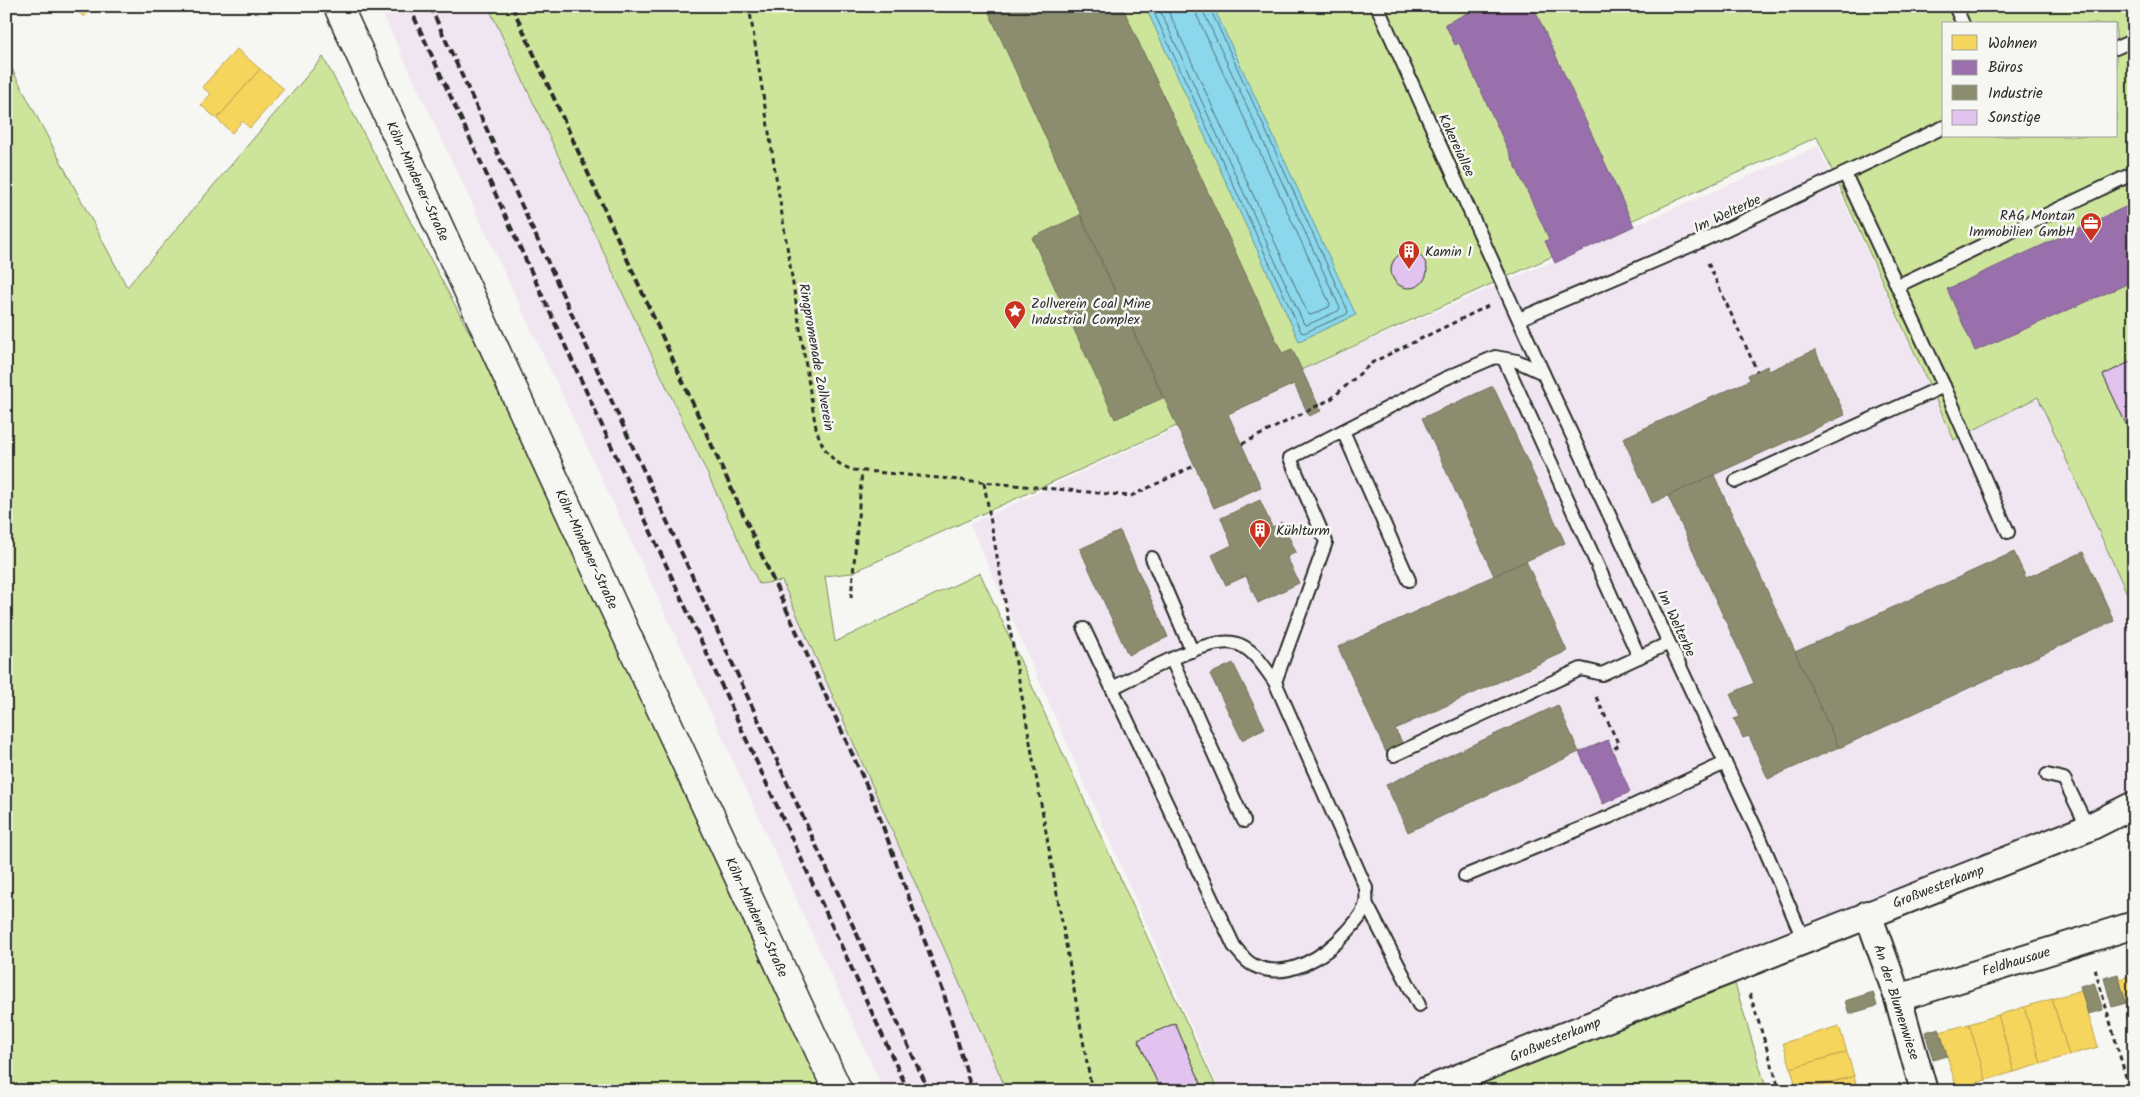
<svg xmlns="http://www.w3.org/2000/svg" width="2140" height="1097" font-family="Kalam,sans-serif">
<rect width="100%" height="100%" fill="#f6f6f2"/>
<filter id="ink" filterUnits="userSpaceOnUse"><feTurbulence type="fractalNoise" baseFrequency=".02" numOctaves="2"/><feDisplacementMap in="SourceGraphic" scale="10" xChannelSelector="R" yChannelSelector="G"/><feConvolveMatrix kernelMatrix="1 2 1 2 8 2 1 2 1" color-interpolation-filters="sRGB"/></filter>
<g filter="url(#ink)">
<g fill="#f0e6f1">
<polygon points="379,6 488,6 758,584 788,584 1008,1091 884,1091 687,660"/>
<polygon points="1818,146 1954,440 2038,397 2134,609 2134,793 2093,813 1727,957 1735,984 1596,1036 1460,1091 1220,1091 970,524 1302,370"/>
</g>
<g fill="#cde59b" stroke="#7c8863" fill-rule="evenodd">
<path d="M488,6H2134V609L2038,397L1954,440L1817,137L851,573L825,576L835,642L980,573L1218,1091H1007L782,581L759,584ZM1944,24H2116V136H1944Z"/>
<polygon points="323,57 540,465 833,1091 6,1091 6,58 127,287"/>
<polygon points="1735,984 1767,1091 1460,1091 1596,1036"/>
</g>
<polygon fill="#8bd7eb" stroke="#65929e" points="1145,6 1213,6 1356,315 1299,341"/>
<g fill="#f6d55c" stroke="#b9a24d">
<polygon points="78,6 93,6 84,17 75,9"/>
<polygon points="237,49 260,69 217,119 201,105 211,94 202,87"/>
<polygon points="260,69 284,89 250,128 242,121 232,133 217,119"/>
<polygon points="2134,975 2134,1027 2119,979"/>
<polygon points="2081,990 2098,1047 2069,1055 2052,999"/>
<polygon points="2052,999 2069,1055 2041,1064 2024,1007"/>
<polygon points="2024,1007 2041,1064 2014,1072 1998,1015"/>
<polygon points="1998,1015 2014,1072 1986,1080 1969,1024"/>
<polygon points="1969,1024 1986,1080 1957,1089 1940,1032"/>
<polygon points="1839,1026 1847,1052 1791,1068 1783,1043"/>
<polygon points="1847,1052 1854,1076 1797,1091 1791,1068"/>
<polygon points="1854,1076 1858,1091 1803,1091"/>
</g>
<g fill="#9970ab" stroke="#785b85">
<polygon points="1482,6 1533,6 1634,226 1555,263 1545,241 1549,239 1459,43 1455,45 1445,24"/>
<polygon points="2134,203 2134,281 1975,351 1947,289"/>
<polygon points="1608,740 1630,792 1603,804 1579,752"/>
</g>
<g fill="#8c8c6e" stroke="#6f6f5a">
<polygon points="986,6 1122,6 1282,353 1292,349 1321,411 1309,416 1294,384 1228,414 1261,487 1214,508"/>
<polygon points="1080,215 1163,398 1115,419 1032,238"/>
<polygon points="1815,350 1845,415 1652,503 1623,438 1750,380 1748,375 1757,371 1767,366 1769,371"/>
<polygon points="1493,386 1565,543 1494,576 1422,418"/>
<polygon points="1714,475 1839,747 1768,779 1749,736 1743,738 1734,719 1740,717 1730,694 1754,683 1668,496"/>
<polygon points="1260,500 1272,527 1282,522 1296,552 1287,557 1299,583 1258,603 1246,576 1226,585 1212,555 1232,545 1221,518"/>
<polygon points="1120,531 1168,637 1128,655 1080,549"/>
<polygon points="2014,552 2026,578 2083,552 2114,621 1839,748 1795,652"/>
<polygon points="1526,561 1567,651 1395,729 1403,744 1386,752 1338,647"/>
<polygon points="1233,663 1265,728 1242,740 1210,674"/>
<polygon points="1558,705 1579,752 1408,832 1386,785"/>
<polygon points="2118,974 2126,1003 2112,1007 2104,978"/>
<polygon points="2094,982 2103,1010 2088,1014 2080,986"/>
<polygon points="1873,992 1877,1006 1849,1014 1845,1001"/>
<polygon points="1939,1028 1947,1056 1933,1060 1925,1032"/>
</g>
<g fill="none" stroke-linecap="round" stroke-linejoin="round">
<g stroke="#517078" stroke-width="1">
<polyline points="1151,6 1301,332 1304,333 1347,314 1348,311 1209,6"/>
<polyline points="1158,6 1304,324 1307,325 1338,311 1340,308 1204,13 1203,6"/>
<polyline points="1166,6 1308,314 1311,315 1329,307 1330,304 1197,16 1195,6"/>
</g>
</g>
<g fill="#e2c2ee" stroke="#2b2b2b">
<circle cx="1409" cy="270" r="18"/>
<polygon points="2134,360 2134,436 2132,437 2103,375"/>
<polygon points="1175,1023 1203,1088 1197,1091 1161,1091 1138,1040"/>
</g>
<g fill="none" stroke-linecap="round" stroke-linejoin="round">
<g stroke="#2b2b2b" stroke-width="16">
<g id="service">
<polyline points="1377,6 1543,373 1761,840 1804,941"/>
<polyline points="1955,6 1963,24"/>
<polyline points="2116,48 2134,40"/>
<polyline points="1845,174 1944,386 2008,532"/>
<polyline points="1897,286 2134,173"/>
<polyline points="1519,319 1699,242 1944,127"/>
<polyline points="1504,359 1639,657"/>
<polyline points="1343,431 1409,580"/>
<polyline points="1736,481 1944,386"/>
<polyline points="1152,558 1192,651"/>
<path d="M1084,629L1234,946C1239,952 1246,962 1253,965C1287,982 1325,956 1347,932C1354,924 1364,914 1366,903C1367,899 1366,892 1366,888L1275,682L1326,542L1290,458L1444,379L1495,357L1517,361L1543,373"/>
<polyline points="1172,660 1244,821"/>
<path d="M1112,688C1139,675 1206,637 1234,643C1253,647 1264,667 1275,682"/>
<polyline points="1394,755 1581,669 1602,674 1669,643"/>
<polyline points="2047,775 2064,779 2088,828"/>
<polyline points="1465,876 1609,817 1725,763"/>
<polyline points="1366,903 1419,1005"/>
</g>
</g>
<g stroke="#2b2b2b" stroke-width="30">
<g id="minor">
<polyline points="1868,914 1898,998 1924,1091"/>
<polyline points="1898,998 2134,925"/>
<polyline points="1425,1091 2088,828 2134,805"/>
</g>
</g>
<g stroke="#2b2b2b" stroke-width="31">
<polyline id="tertiary" points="338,6 546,461 838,1091"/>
</g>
<g stroke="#2b2b2b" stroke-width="3" stroke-dasharray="5 4" stroke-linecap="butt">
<path d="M749,6L815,423C820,446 831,464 854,470L1131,496L1194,466"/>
<polyline points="1404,11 1415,6"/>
<polyline points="1708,263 1757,371"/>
<polyline points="1242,444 1331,399 1373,362 1488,306"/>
<polyline points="984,483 1092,1091"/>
<polyline points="851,598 862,471"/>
<polyline points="1596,697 1619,745 1612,750"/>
<polyline points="2095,969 2130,1091"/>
<polyline points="1750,994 1780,1091"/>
</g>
<use href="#service" stroke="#f6f6f2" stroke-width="12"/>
<use href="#minor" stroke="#f6f6f2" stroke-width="26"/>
<use href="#tertiary" stroke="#f6f6f2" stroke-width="28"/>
<g stroke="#2b2b2b" stroke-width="4" stroke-dasharray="8 4" stroke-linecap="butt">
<polyline points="409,6 908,1091"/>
<polyline points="430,6 929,1091"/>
<polyline points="512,6 874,802 943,991 972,1091"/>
</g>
</g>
</g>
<defs>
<g id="office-pin" transform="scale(1.125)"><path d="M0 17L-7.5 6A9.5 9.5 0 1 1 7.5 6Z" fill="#c8321e" stroke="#f6f6f2"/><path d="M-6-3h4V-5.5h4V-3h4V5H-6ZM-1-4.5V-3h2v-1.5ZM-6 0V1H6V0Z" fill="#fff"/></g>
<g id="building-pin" transform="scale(1.125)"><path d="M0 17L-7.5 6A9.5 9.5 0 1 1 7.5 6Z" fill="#c8321e" stroke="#f6f6f2"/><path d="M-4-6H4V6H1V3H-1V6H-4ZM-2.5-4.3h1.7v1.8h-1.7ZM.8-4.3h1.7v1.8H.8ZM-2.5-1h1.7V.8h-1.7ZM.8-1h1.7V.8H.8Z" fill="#fff"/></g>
<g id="sight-pin" transform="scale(1.125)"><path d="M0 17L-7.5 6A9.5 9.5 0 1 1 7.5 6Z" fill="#c8321e" stroke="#f6f6f2"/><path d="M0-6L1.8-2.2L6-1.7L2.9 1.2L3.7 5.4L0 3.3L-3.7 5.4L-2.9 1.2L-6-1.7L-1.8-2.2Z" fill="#fff"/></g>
</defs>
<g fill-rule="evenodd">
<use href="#office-pin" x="2091" y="223"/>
<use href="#building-pin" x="1409" y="251"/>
<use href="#sight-pin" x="1015" y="311"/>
<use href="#building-pin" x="1260" y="530"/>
</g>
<g text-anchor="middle" stroke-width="5" stroke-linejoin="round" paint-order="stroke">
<g font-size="14" fill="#2b2b2b" stroke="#f6f6f2">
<text transform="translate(1457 145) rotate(65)" y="5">Kokereiallee</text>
<text transform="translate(418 181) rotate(65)" y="5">Köln-Mindener-Straße</text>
<text transform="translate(1727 213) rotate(-25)" y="5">Im Welterbe</text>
<text transform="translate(817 357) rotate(80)" y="5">Ringpromenade Zollverein</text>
<text transform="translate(587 549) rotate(65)" y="5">Köln-Mindener-Straße</text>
<text transform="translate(1677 623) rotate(65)" y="5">Im Welterbe</text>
<text transform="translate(1938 886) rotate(-21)" y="5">Großwesterkamp</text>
<text transform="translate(757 917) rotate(65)" y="5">Köln-Mindener-Straße</text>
<text transform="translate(2016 961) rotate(-17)" y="5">Feldhausaue</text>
<text transform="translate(1897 1002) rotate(72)" y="5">An der Blumenwiese</text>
<text transform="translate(1555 1039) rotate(-22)" y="5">Großwesterkamp</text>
</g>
<g font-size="14" fill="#2b2b2b" stroke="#f6f6f2" text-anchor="start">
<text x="2075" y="220" text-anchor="end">RAG Montan<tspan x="2075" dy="16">Immobilien GmbH</tspan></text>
<text x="1425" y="256">Kamin 1</text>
<text x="1031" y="308">Zollverein Coal Mine<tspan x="1031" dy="16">Industrial Complex</tspan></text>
<text x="1276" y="535">Kühlturm</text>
</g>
</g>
<rect width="2140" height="1097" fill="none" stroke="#f6f6f2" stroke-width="25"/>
<rect x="12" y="12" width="2115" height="1072" fill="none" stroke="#2b2b2b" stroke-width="2" filter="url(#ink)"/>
<rect x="1942" y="22" width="175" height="115" fill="#f6f6f2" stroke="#a5a5a2"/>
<rect x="1952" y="35" width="25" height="15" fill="#f6d55c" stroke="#a5a5a2"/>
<text x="1988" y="48" font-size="15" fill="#2b2b2b">Wohnen</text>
<rect x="1952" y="60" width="25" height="15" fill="#9970ab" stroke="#a5a5a2"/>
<text x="1988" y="72" font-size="15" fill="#2b2b2b">Büros</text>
<rect x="1952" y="85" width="25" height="15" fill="#8c8c6e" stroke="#a5a5a2"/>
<text x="1988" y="98" font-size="15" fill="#2b2b2b">Industrie</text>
<rect x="1952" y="110" width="25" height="15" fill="#e2c2ee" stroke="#a5a5a2"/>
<text x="1988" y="122" font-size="15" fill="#2b2b2b">Sonstige</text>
</svg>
